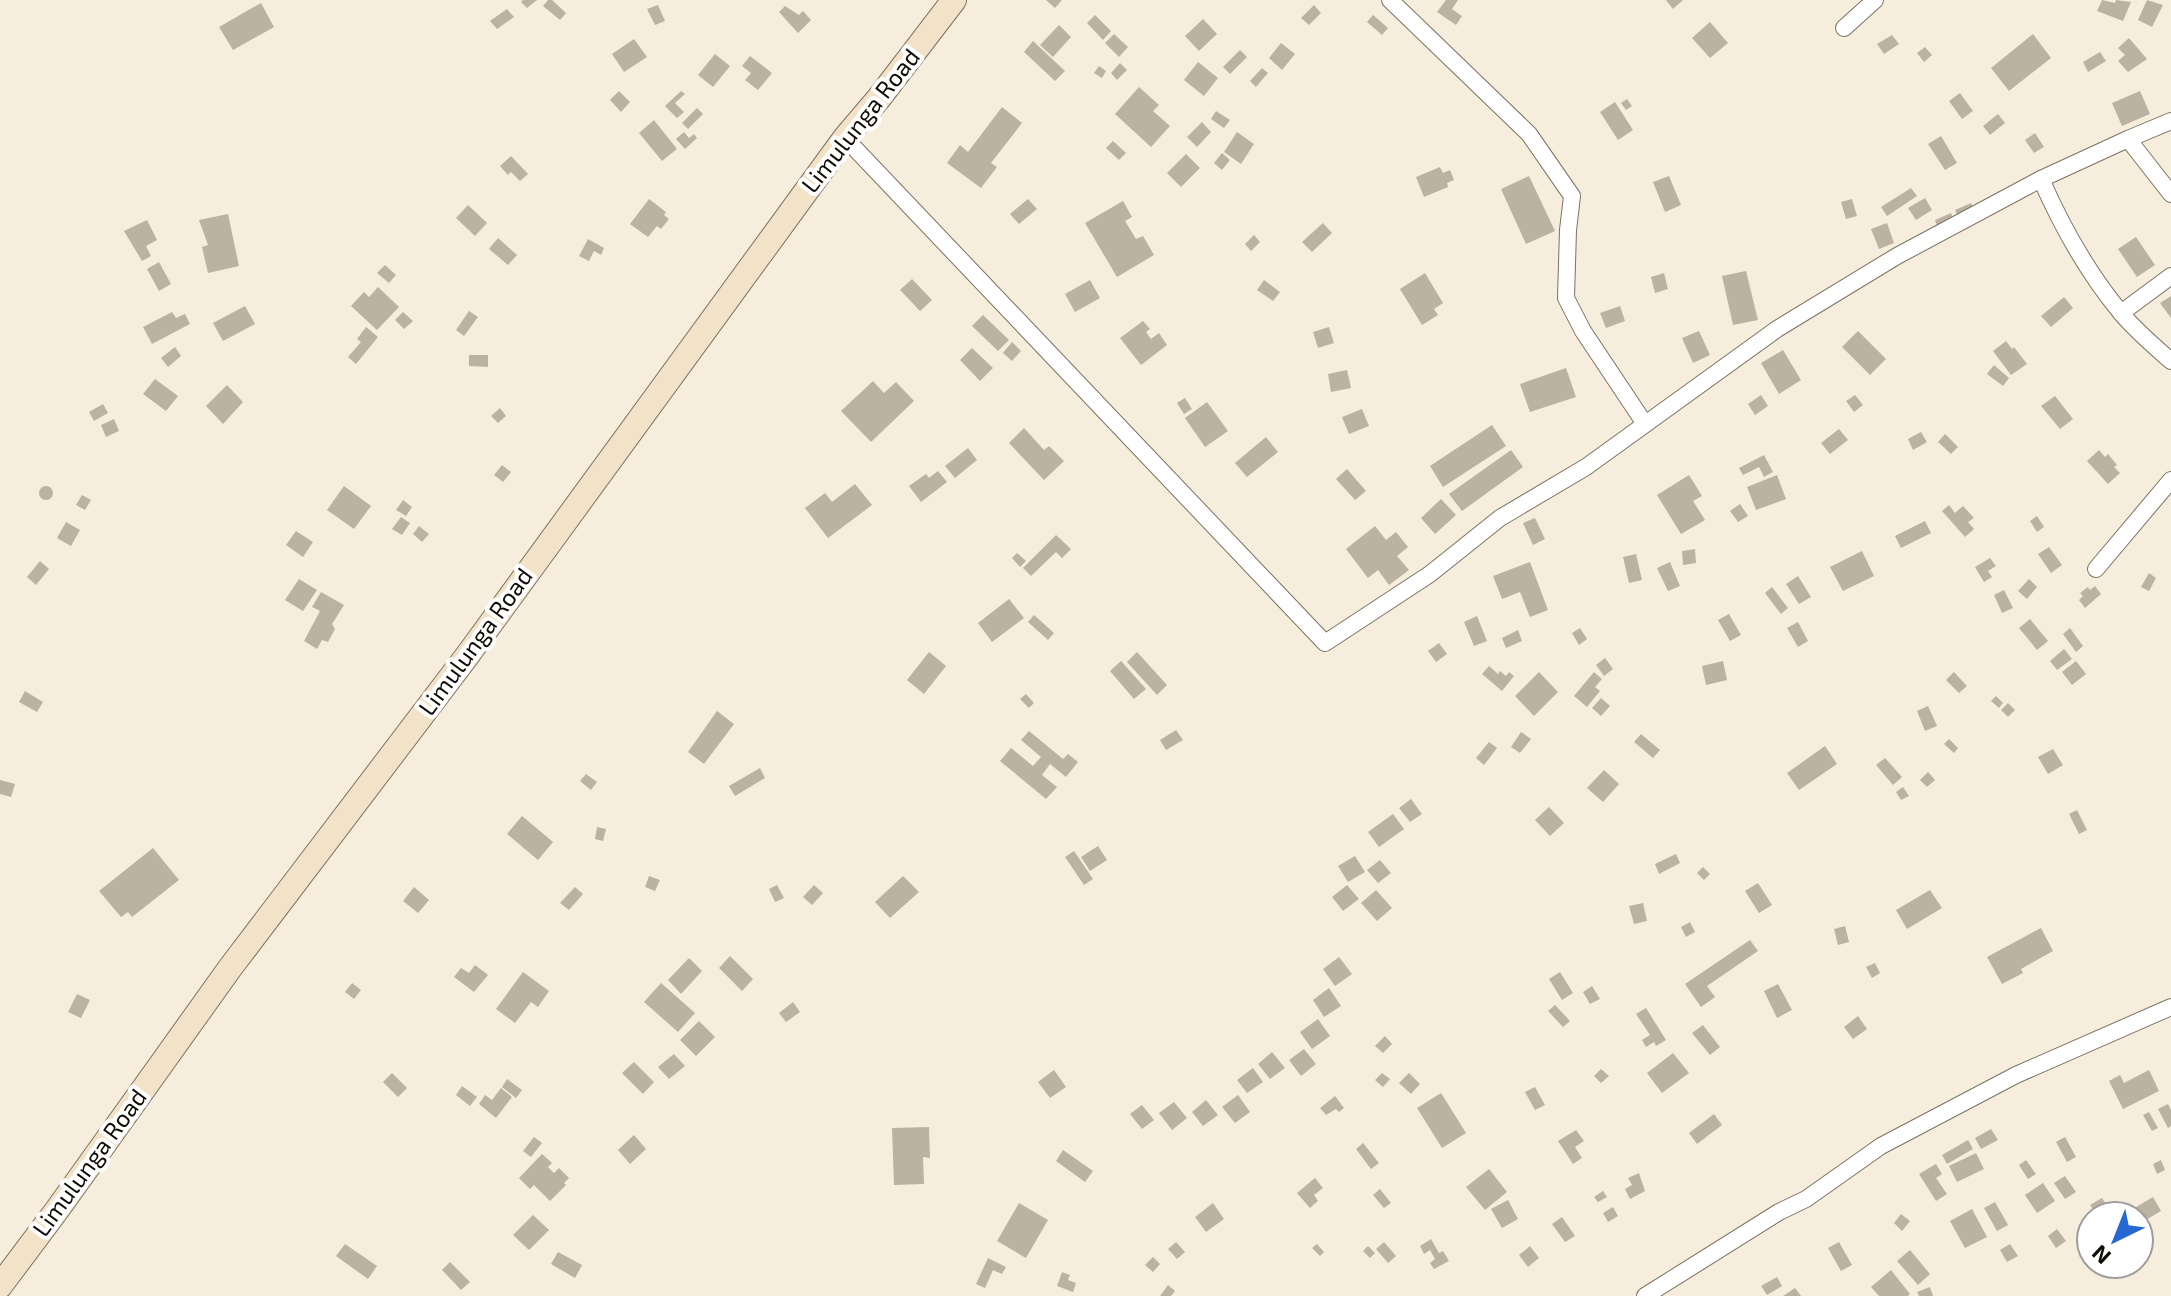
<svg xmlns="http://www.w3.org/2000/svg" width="2171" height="1296" font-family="'Exo 2',sans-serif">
<rect width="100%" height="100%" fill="#f7eddc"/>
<g fill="#bcb2a2">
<polygon points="523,0 537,0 527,8 521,2"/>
<polygon points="548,0 552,0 566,13 560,20 543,6"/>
<polygon points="1046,0 1062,0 1055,8"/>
<polygon points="1446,0 1458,0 1452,9 1462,16 1456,25 1437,12"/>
<polygon points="1666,0 1683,0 1673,9"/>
<polygon points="2102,0 2115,3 2116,0 2131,2 2123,21 2097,11"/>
<polygon points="2147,0 2163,5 2152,27 2138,20"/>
<polygon points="261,3 274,27 233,50 219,27"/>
<polygon points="658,5 665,21 655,25 647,9"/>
<polygon points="1314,5 1321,13 1309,25 1301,18"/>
<polygon points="785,6 799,15 803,11 811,20 798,33 779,12"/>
<polygon points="507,9 514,17 497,29 490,21"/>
<polygon points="1095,15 1111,31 1103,40 1087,23"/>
<polygon points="1373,15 1388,28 1382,35 1367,22"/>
<polygon points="1203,19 1217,34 1199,51 1185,36"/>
<polygon points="1710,22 1728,43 1710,58 1692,38"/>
<polygon points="1059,25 1071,37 1053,57 1040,45"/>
<polygon points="1114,34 1128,47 1119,57 1105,43"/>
<polygon points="2033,34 2051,58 2009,91 1991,68"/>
<polygon points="1892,35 1899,44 1884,54 1877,44"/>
<polygon points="2129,38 2147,59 2128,72 2118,61 2125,55 2118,48"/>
<polygon points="634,39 647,57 624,72 612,54"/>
<polygon points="1033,41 1065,71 1055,81 1024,52"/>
<polygon points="1281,43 1295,54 1282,70 1269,58"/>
<polygon points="1925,47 1932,55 1924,62 1917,53"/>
<polygon points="1240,50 1247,57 1230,74 1223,67"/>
<polygon points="2100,52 2106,61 2088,72 2083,62"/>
<polygon points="715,54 730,66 713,87 698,75"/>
<polygon points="750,56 772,73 758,90 745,80 751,73 742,66"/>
<polygon points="1198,62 1218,78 1204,96 1184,80"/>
<polygon points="1120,63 1127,70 1117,80 1111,73"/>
<polygon points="1099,66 1106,71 1102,78 1094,73"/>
<polygon points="1262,68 1268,73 1256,87 1250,81"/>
<polygon points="1139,87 1159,105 1153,111 1170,126 1151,147 1115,114"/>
<polygon points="619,91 630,102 621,112 610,100"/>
<polygon points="681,91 685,94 675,103 684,112 677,118 665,106"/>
<polygon points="2140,91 2150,114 2122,126 2112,103"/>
<polygon points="1960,93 1973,111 1962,119 1949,101"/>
<polygon points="1627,99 1632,106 1626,110 1621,103"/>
<polygon points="1615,102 1633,130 1618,140 1600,112"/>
<polygon points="1002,107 1022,123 991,163 997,167 981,188 947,163 960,145 968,152"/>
<polygon points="697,108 703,114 688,129 682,123"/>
<polygon points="1216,111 1230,120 1224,128 1211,119"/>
<polygon points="1998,114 2005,123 1990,135 1983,126"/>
<polygon points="654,120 677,149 662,161 639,133"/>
<polygon points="1202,122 1211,132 1197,147 1187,137"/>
<polygon points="684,132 689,138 694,134 697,138 685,149 676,139"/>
<polygon points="1237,132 1254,144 1241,164 1224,152"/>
<polygon points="2035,133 2044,147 2034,153 2025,140"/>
<polygon points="1941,136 1957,163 1945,170 1928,144"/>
<polygon points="1113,141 1126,153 1119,160 1106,148"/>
<polygon points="1222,153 1230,160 1222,170 1214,163"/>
<polygon points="1186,154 1200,168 1181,187 1167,173"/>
<polygon points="511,156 528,174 520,181 511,172 508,175 500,166"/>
<polygon points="1440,167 1443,173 1450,170 1454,180 1447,183 1448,187 1424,197 1416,177"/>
<polygon points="1529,176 1555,231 1526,244 1501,189"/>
<polygon points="1669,176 1681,205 1665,212 1653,182"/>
<polygon points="1911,188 1917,196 1887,216 1881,207"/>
<polygon points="1925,198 1932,210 1916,220 1908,208"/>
<polygon points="649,199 666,212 664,215 669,219 661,229 657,226 648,237 630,224"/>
<polygon points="1028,199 1037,209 1019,224 1010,214"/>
<polygon points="1852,199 1857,216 1846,219 1841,202"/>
<polygon points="1123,201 1132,217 1125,221 1136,239 1143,236 1154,255 1117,277 1085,223"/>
<polygon points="1971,203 1975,211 1959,218 1955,210"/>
<polygon points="468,205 487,223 475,236 456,218"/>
<polygon points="1951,213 1955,222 1938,229 1935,220"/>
<polygon points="228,214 239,266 208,273 202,247 208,245 199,220"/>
<polygon points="147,220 157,240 146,246 151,256 142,261 124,231"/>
<polygon points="1323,223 1332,233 1312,252 1302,242"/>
<polygon points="1887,223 1894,243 1879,249 1871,229"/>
<polygon points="1254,235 1260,242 1251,251 1245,244"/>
<polygon points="2136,237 2155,265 2137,277 2118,249"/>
<polygon points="498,238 517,255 508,265 489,249"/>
<polygon points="588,239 604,248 601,255 594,251 589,261 579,256"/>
<polygon points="159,262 171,284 159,291 147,269"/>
<polygon points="385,265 396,275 389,283 377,273"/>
<polygon points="1746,271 1758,320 1733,325 1722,276"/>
<polygon points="1425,273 1443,303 1434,309 1438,315 1422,325 1400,289"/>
<polygon points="1664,273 1668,289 1655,293 1651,277"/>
<polygon points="912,279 932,300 920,311 900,290"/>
<polygon points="1090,280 1100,298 1075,312 1065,294"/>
<polygon points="1264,280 1280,292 1273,301 1257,290"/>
<polygon points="378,287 399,307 377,330 351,306 364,292 369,297"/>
<polygon points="2171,296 2171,318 2160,303"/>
<polygon points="2064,297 2073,308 2051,327 2041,316"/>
<polygon points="245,306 255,324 223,341 213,323"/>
<polygon points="1620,306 1625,321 1606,328 1600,313"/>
<polygon points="469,311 478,317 464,336 456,330"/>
<polygon points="172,312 176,318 185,314 190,324 152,344 143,327"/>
<polygon points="403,312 413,321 404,329 395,320"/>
<polygon points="983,315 1009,340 998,351 972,326"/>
<polygon points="1143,321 1150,329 1146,332 1151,339 1159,333 1167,345 1141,365 1120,338"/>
<polygon points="366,327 378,337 356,364 348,357 361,342 357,339"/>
<polygon points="1329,327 1334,343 1318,348 1313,332"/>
<polygon points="1699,331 1710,355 1693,363 1682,338"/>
<polygon points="1858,331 1886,359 1870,375 1842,347"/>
<polygon points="2006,341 2012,349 2014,347 2027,364 2011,375 1993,351"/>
<polygon points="1012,342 1021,351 1012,361 1003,353"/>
<polygon points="175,347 181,356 168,367 161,358"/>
<polygon points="972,348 993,368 980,381 960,360"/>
<polygon points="1783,350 1801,380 1779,394 1761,363"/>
<polygon points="469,355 488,355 488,367 469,366"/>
<polygon points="1994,365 2009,378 2003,386 1987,374"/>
<polygon points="1566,368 1576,397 1530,412 1520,384"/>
<polygon points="1347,370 1351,388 1331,392 1328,374"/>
<polygon points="155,379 178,396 166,411 143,394"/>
<polygon points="873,381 884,393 896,382 914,401 871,442 841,411"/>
<polygon points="227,385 243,402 223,424 206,406"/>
<polygon points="1761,395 1768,406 1755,415 1748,404"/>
<polygon points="1855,395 1863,405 1854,412 1846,401"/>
<polygon points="2055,396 2073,419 2060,429 2041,406"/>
<polygon points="1185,398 1192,409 1184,414 1177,403"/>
<polygon points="1207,402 1228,431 1205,447 1185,418"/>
<polygon points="103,404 108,413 94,421 89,412"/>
<polygon points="500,408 506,416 498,423 491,416"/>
<polygon points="1362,409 1369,426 1349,434 1342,417"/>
<polygon points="114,419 119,431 106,437 101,425"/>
<polygon points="1492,425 1506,446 1443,487 1430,466"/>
<polygon points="1024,428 1044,450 1049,446 1064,461 1044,480 1009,443"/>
<polygon points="1839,429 1848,440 1830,454 1821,443"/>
<polygon points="1921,432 1927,442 1913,450 1908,439"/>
<polygon points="1945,434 1958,447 1951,454 1938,442"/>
<polygon points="1266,437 1278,452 1247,477 1235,463"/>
<polygon points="968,448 977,460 955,478 945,466"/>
<polygon points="1511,450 1523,467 1462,511 1449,494"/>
<polygon points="2099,450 2105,457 2108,454 2117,465 2114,467 2120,473 2108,484 2087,461"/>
<polygon points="1764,455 1773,472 1764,477 1759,467 1743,475 1739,468"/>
<polygon points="502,465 511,472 503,482 494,475"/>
<polygon points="1347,469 1366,491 1355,500 1336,479"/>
<polygon points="938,471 947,482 921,502 909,486 926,474 929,478"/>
<polygon points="1689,475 1702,496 1693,501 1705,520 1681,534 1657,495"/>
<polygon points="1777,475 1786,499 1756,510 1747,487"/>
<polygon points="855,484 872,505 828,538 805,508 825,493 832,502"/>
<polygon points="344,486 371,506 354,529 327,510"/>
<circle cx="46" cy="493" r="7"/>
<polygon points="82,495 91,500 85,510 76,505"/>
<polygon points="1441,499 1456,515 1435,534 1421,518"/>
<polygon points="403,500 412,507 406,516 396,510"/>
<polygon points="1740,504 1748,516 1738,522 1730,511"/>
<polygon points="1949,505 1955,513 1963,506 1974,518 1968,522 1974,529 1965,537 1942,511"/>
<polygon points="2037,516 2044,527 2037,532 2030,521"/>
<polygon points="401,517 410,523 402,535 392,529"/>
<polygon points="1535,518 1545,539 1533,545 1523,523"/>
<polygon points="1925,521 1931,533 1901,548 1895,536"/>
<polygon points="66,522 80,530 71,546 57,538"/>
<polygon points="419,526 429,534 422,542 413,534"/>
<polygon points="1375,526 1386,540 1396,532 1408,547 1397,556 1409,570 1389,585 1378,570 1368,578 1346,549"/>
<polygon points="296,531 313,542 303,557 286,545"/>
<polygon points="1056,535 1071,549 1062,558 1056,552 1031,576 1023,568"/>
<polygon points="2049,547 2062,565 2051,573 2038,554"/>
<polygon points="1695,549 1696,563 1683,565 1682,551"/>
<polygon points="1862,551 1874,576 1843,591 1830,567"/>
<polygon points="1017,553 1026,561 1020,567 1012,558"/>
<polygon points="1636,554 1642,580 1629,583 1623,557"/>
<polygon points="1990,558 1996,566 1988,571 1992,577 1984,582 1975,567"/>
<polygon points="40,561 49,569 36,585 27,577"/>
<polygon points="1530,562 1548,610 1530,617 1520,592 1502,599 1493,576"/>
<polygon points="1670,562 1680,586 1668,591 1657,568"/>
<polygon points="2149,573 2156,578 2149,591 2141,587"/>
<polygon points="1798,576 1811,597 1799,604 1786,584"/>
<polygon points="299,579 317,590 303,611 285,600"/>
<polygon points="2029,579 2037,587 2027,599 2018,591"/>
<polygon points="2095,586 2101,594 2085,608 2079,600 2083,596 2080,593 2088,587 2090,590"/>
<polygon points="1772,587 1788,608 1781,614 1765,593"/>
<polygon points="2004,590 2013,608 2002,613 1994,595"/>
<polygon points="321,592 344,605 332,624 335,629 328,642 322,640 317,649 304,641 320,611 312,607"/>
<polygon points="1009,599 1024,618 992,642 978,623"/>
<polygon points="1729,614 1741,635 1730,641 1718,620"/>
<polygon points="1034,615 1054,633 1048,640 1028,622"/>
<polygon points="1477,616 1487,641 1474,646 1464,622"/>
<polygon points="2030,619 2048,641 2037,650 2019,628"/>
<polygon points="1798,622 1808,641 1798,647 1787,628"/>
<polygon points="1580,628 1587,639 1579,645 1572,633"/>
<polygon points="2070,628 2083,646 2076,652 2063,634"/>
<polygon points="1518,630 1522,641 1506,648 1502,638"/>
<polygon points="1439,643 1447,654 1436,662 1428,651"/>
<polygon points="2064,649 2072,659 2057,670 2050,661"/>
<polygon points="929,652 946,666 924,694 907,680"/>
<polygon points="1137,652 1167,685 1157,695 1127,662"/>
<polygon points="1605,658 1613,669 1604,676 1596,665"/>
<polygon points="1121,661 1146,689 1134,699 1110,671"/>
<polygon points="1723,661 1727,680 1706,685 1702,666"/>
<polygon points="2076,661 2086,674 2072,685 2062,672"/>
<polygon points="1489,666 1498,674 1500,671 1506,676 1509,672 1514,676 1502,691 1482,674"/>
<polygon points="1539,672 1558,692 1534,716 1515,696"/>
<polygon points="1594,672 1602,679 1595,687 1600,691 1587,707 1574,696"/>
<polygon points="1954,672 1967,686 1959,693 1946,680"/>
<polygon points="25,691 43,702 37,712 19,702"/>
<polygon points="1026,694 1034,703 1029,708 1020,699"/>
<polygon points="1996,696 2003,703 1999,708 1991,701"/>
<polygon points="1601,698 1610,706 1601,716 1592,708"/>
<polygon points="2008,703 2015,710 2008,717 2001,710"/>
<polygon points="1928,706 1937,726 1925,731 1917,711"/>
<polygon points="717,711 734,724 704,764 688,752"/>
<polygon points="1176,730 1183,740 1166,750 1160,740"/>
<polygon points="1029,731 1063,759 1068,754 1078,762 1066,777 1050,764 1042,775 1057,787 1046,799 1000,761 1011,748 1033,766 1041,757 1021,740"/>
<polygon points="1521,732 1531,739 1520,753 1511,747"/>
<polygon points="1641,734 1660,750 1653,758 1634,742"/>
<polygon points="1949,739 1958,748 1954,753 1944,744"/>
<polygon points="1489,742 1497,748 1484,765 1476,758"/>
<polygon points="1825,746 1837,764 1799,790 1787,773"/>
<polygon points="2053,749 2063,765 2048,774 2038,757"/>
<polygon points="1885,758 1902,777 1893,785 1876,765"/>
<polygon points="760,768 765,778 735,796 729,786"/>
<polygon points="1604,770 1619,784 1603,802 1587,788"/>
<polygon points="1928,772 1935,780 1927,787 1920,780"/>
<polygon points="586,774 597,782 591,790 580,781"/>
<polygon points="0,780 15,784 11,797 0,794"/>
<polygon points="1903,787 1909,796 1901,800 1896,792"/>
<polygon points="1411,799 1422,814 1410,822 1399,808"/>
<polygon points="1549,807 1564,823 1550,836 1535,820"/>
<polygon points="2077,810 2087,830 2079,834 2069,814"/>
<polygon points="1393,814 1404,829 1379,847 1368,832"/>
<polygon points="522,816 553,842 538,860 507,834"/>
<polygon points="597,827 606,829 603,841 595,839"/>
<polygon points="1098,846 1107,860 1090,871 1081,857"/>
<polygon points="153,848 179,880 132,917 128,912 121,917 99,891"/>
<polygon points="1074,851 1093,879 1084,885 1065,857"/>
<polygon points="1676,854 1680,863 1659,874 1655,864"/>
<polygon points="1355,856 1365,872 1348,882 1338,866"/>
<polygon points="1380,860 1391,873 1378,883 1367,870"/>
<polygon points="1703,867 1710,874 1704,880 1697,873"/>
<polygon points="649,876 660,880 655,891 645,887"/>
<polygon points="903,876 919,892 890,918 875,902"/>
<polygon points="1758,883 1772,905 1759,913 1745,891"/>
<polygon points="777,885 784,898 775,902 769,889"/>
<polygon points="814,885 823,893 812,905 803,897"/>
<polygon points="1347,885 1359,899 1343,911 1332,897"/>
<polygon points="414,887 429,900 418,913 403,901"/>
<polygon points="575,887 583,894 569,910 560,903"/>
<polygon points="1376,890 1392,908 1377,921 1361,903"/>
<polygon points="1930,890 1942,908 1907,929 1896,910"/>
<polygon points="1643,903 1647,921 1634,924 1629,906"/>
<polygon points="1690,922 1695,932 1686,937 1681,927"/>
<polygon points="1845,926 1849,942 1838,945 1834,929"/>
<polygon points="2041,928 2053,951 2021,969 2023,973 2002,984 1987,957"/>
<polygon points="1750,940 1758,951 1707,986 1715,997 1701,1007 1685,984"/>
<polygon points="730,956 753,979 742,991 719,968"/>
<polygon points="1339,957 1352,974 1335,986 1323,969"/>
<polygon points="689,958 702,971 681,994 668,980"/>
<polygon points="1875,963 1880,973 1872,978 1866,967"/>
<polygon points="475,965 488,975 474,992 454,977 461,968 469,973"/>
<polygon points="523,972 549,991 538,1007 531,1002 515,1023 496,1009"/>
<polygon points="1560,972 1573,993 1562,1000 1549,979"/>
<polygon points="352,983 361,990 354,999 345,992"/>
<polygon points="661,983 695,1013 678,1032 644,1002"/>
<polygon points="1778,984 1792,1010 1777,1018 1764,991"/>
<polygon points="1592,986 1600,999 1590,1004 1583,992"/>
<polygon points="1329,988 1341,1006 1324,1017 1313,1000"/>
<polygon points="77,994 90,1000 81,1018 68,1012"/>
<polygon points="793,1002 800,1012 786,1022 779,1013"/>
<polygon points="1555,1005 1570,1021 1563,1027 1548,1011"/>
<polygon points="1646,1008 1666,1040 1656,1046 1654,1042 1646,1047 1642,1040 1650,1035 1636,1014"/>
<polygon points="1858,1016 1867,1029 1853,1039 1844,1027"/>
<polygon points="1318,1019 1330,1036 1312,1049 1300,1032"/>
<polygon points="699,1021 715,1037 696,1056 680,1040"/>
<polygon points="1703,1025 1720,1047 1710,1055 1692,1033"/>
<polygon points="1385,1036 1392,1044 1383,1053 1375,1046"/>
<polygon points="1304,1049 1316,1064 1301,1076 1289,1060"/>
<polygon points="1272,1052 1285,1068 1270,1079 1258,1064"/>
<polygon points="1673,1053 1689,1073 1662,1093 1647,1073"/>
<polygon points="674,1054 685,1066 669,1079 658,1067"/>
<polygon points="634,1062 654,1082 643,1094 622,1073"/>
<polygon points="1253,1068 1263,1082 1247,1093 1237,1080"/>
<polygon points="1601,1069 1609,1076 1601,1083 1594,1076"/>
<polygon points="1054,1070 1066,1087 1050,1098 1038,1082"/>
<polygon points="2149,1070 2159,1091 2123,1109 2109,1081 2120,1075 2124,1083"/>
<polygon points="392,1073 407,1088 398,1097 383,1082"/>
<polygon points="1382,1073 1390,1079 1383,1087 1375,1080"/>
<polygon points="1409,1073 1420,1084 1411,1094 1399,1083"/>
<polygon points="507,1079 522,1090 516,1098 502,1087"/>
<polygon points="462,1086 477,1097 470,1106 456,1095"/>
<polygon points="1535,1087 1545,1105 1535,1110 1525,1092"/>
<polygon points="501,1088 512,1097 496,1118 479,1104 485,1095 492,1100"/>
<polygon points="1441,1093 1466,1133 1442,1148 1417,1108"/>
<polygon points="1238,1095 1250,1112 1235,1123 1222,1107"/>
<polygon points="1335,1096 1344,1108 1339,1112 1336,1109 1326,1115 1320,1108"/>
<polygon points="1206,1100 1218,1115 1203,1126 1192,1112"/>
<polygon points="1174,1102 1187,1118 1172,1130 1159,1113"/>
<polygon points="2168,1104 2171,1110 2171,1126 2168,1128 2158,1109"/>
<polygon points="1142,1105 1154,1120 1142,1129 1130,1114"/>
<polygon points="2149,1112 2158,1128 2152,1131 2143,1115"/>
<polygon points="1714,1114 1722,1125 1697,1144 1689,1133"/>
<polygon points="929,1127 930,1158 923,1157 924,1184 894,1185 892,1128"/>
<polygon points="1991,1129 1998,1140 1981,1149 1975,1138"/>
<polygon points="1576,1130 1584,1141 1575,1147 1582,1158 1573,1164 1558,1141"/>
<polygon points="634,1135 646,1149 630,1164 618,1150"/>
<polygon points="534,1137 542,1143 531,1157 523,1151"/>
<polygon points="2065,1137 2076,1157 2067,1162 2056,1142"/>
<polygon points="1968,1140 1973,1149 1947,1164 1942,1155"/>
<polygon points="1363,1143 1379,1163 1371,1169 1356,1149"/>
<polygon points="1063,1150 1093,1171 1085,1182 1056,1161"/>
<polygon points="1976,1153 1984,1169 1957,1182 1949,1166"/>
<polygon points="542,1154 552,1163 548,1167 554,1173 559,1168 569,1178 564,1183 566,1185 550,1201 534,1185 530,1189 519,1178"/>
<polygon points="2026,1160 2036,1174 2028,1179 2019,1165"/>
<polygon points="2161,1160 2165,1170 2157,1174 2153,1164"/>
<polygon points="1936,1164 1942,1174 1936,1178 1947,1194 1936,1201 1919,1174"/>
<polygon points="1489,1169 1507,1192 1485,1210 1466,1187"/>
<polygon points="1639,1173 1645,1191 1630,1199 1625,1189 1632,1185 1628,1178"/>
<polygon points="2065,1176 2076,1192 2065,1199 2054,1183"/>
<polygon points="1315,1178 1323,1188 1314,1195 1318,1201 1310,1208 1297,1193"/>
<polygon points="2043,1183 2055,1201 2037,1213 2025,1195"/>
<polygon points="1380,1189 1391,1203 1384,1208 1373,1195"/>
<polygon points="1603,1191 1607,1197 1598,1202 1594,1197"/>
<polygon points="2153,1197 2161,1211 2139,1224 2139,1216 2121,1216"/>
<polygon points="2102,1198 2111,1212 2105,1216 2098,1216 2090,1205"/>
<polygon points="1508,1200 1518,1219 1502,1228 1491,1209"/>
<polygon points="1995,1202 2008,1225 1997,1231 1984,1208"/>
<polygon points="1019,1203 1048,1220 1026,1258 997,1241"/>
<polygon points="1213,1203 1224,1219 1206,1232 1195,1217"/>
<polygon points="1613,1207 1618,1216 1608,1222 1603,1213"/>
<polygon points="1972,1209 1987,1237 1965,1248 1950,1221"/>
<polygon points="1901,1214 1910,1221 1902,1231 1894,1223"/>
<polygon points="533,1215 549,1230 529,1250 513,1235"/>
<polygon points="1562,1217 1575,1236 1565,1242 1552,1224"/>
<polygon points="2057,1229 2066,1241 2056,1248 2048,1236"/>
<polygon points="1431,1239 1439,1253 1443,1251 1449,1261 1434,1269 1430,1263 1435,1259 1430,1250 1424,1254 1420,1246"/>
<polygon points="1176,1242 1185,1252 1177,1259 1168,1249"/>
<polygon points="1384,1242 1396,1256 1388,1263 1376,1249"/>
<polygon points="1839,1242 1852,1265 1841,1271 1828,1248"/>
<polygon points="345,1244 377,1266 368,1279 336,1256"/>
<polygon points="1317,1244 1324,1252 1320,1256 1312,1248"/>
<polygon points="2010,1244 2018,1256 2007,1262 2000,1250"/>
<polygon points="1368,1246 1375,1253 1370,1258 1363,1251"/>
<polygon points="1530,1246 1539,1258 1528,1267 1519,1255"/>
<polygon points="1910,1250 1930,1274 1918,1285 1897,1261"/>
<polygon points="558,1252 582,1265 575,1278 551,1264"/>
<polygon points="1153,1257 1160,1264 1153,1272 1145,1265"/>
<polygon points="988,1258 1006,1267 1002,1274 993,1270 985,1288 976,1284"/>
<polygon points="450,1262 470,1282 461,1290 442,1270"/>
<polygon points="2115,1264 2127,1264 2129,1269 2118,1273"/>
<polygon points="1891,1270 1910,1294 1908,1296 1879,1296 1871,1287"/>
<polygon points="1062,1272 1070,1275 1068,1280 1076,1283 1073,1292 1057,1286"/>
<polygon points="1777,1277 1782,1286 1767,1295 1761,1286"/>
<polygon points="1168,1285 1175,1291 1171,1296 1160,1296"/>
<polygon points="1930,1287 1933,1296 1919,1296 1917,1292"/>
<polygon points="1795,1288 1801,1296 1783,1296"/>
</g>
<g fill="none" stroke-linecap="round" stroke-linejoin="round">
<g stroke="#7b7263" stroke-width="18">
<g id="street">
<polyline points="1390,0 1529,134 1572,196 1568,230 1566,298 1583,331 1645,424"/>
<polyline points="1844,28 1875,0"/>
<polyline points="2171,121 2128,139 2171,194"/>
<polyline points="845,138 1325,643 1430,574 1500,518 1586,467 1777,329 1897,256 2041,179 2128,139"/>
<path d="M2041,179C2062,227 2088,273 2121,313C2136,331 2154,346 2171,361"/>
<polyline points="2121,313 2171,276"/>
<polyline points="2096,569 2171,480"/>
<polyline points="1645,1296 1779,1212 1806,1199 1881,1146 2016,1075 2171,1007"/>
</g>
</g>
<g stroke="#7b7263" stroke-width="26">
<polyline id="secondary" points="0,1286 57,1210 230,968 467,656 845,138 879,98 954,0"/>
</g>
<use href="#street" stroke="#fff" stroke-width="16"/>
<use href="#secondary" stroke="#f2e3c8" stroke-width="24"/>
</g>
<g text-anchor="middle" stroke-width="8" stroke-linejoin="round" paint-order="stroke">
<g font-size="24" fill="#0f0b06" stroke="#fff">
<text transform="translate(861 121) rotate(-52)" y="8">Limulunga Road</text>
<text transform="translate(476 642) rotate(-54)" y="8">Limulunga Road</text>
<text transform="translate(90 1163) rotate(-54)" y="8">Limulunga Road</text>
</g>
</g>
<g transform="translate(2115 1240) rotate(223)"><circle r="38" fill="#ffffff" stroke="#9f9d9b" stroke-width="2"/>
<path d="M0-6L14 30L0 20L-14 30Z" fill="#2568d4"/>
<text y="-12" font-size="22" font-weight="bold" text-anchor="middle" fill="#0f0b06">N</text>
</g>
</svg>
